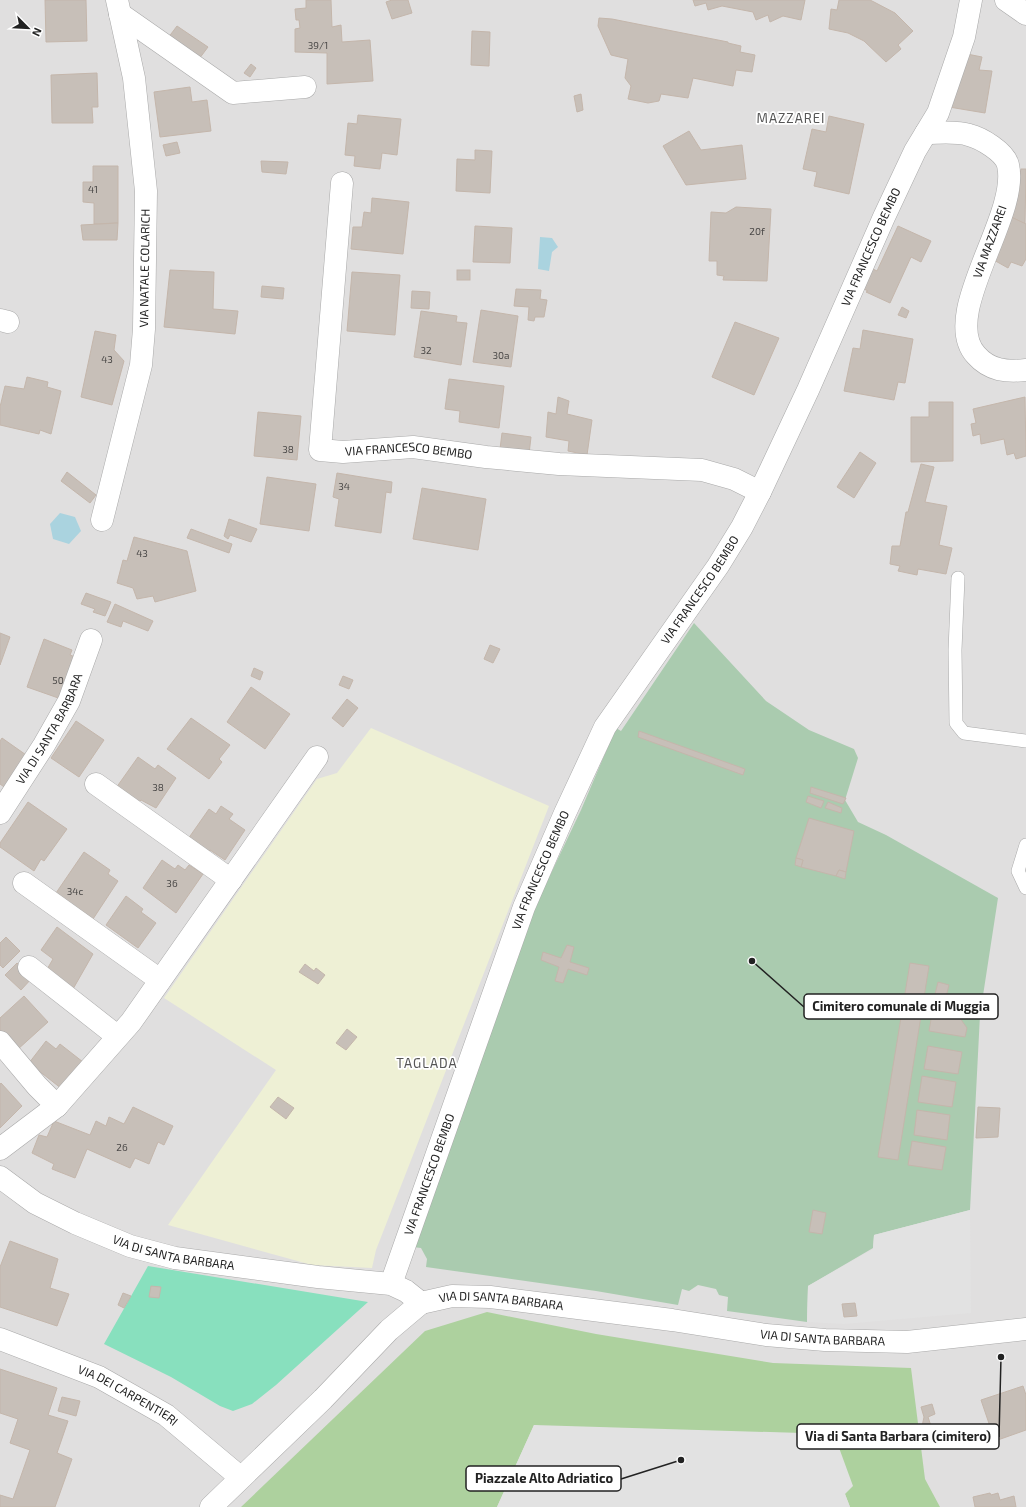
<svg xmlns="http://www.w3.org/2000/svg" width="1026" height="1507" font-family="'Exo 2',sans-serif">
<rect width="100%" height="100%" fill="#f2efe9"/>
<rect fill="#e0dfdf" x="0" y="0" width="1026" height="1507"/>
<polygon fill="#eef0d5" points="371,728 549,806 376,1250 372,1268 312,1265 168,1225 276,1070 164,998 317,779 337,773"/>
<polygon fill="#add19e" points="487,1312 596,1334 773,1363 911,1368 925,1479 940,1507 850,1507 845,1494 534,1425 497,1507 241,1507 425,1331"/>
<polygon fill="#aacbaf" points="694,623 766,701 809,730 854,749 858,758 845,800 858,822 886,835 998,898 980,1015 970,1210 874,1235 873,1248 808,1286 807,1322 727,1311 728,1297 719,1295 716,1289 698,1285 689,1291 682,1289 678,1305 596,1291 426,1267 427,1259 421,1248 413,1247 535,907 581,810 616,728 621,731"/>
<polygon fill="#88e0be" points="148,1266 368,1302 276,1385 252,1404 233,1411 220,1406 171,1377 104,1344"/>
<g fill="#e2e2e2">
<polygon points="970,1210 971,1313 844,1324 807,1322 808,1286 873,1249 874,1235"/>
<polygon points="534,1425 834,1434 853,1486 845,1494 850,1507 497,1507"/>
</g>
<g fill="#aad3df">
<polygon points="540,237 552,238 558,247 552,252 549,271 538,269"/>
<polygon points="60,513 75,517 81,531 69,544 53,539 50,524"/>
</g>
<g fill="#c7bfb8" stroke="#c4b6ab">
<polygon points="45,0 86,0 87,41 46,42"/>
<polygon points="306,0 331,0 332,27 341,25 342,42 370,40 373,81 327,84 327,53 295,52 295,29 300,28 299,20 296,20 295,9 306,8"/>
<polygon points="392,0 408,0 412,13 392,19 386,2"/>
<polygon points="693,0 805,0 801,20 783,16 770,22 768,15 756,20 753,12 722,6 708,10 706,3 695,6"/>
<polygon points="839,0 870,0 874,2 895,13 913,31 898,45 901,49 886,62 864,41 848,33 829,29 831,9 837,10"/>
<polygon points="599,18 612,19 728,42 728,43 741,46 740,52 755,55 752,72 736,70 733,86 693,78 688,98 661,94 659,101 648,103 628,99 631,86 625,78 628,59 611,55 598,26"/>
<polygon points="177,26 208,47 199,59 168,38"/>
<polygon points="472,31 490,32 489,66 471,65"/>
<polygon points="967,54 982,57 979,70 992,71 985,113 949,107"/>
<polygon points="251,64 256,68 250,77 244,73"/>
<polygon points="97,73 98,107 92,107 93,123 52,123 51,75"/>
<polygon points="190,87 192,102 207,100 211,131 160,137 154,92"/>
<polygon points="581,94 583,110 577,112 574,96"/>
<polygon points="358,115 401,119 397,155 382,153 380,169 354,166 355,156 345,155 348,123 357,124"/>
<polygon points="829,116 864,124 849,194 814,186 817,172 803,169 812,129 826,132"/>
<polygon points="689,131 701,150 742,145 746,179 686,185 663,146"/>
<polygon points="177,142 180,153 166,156 163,145"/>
<polygon points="475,150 492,151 490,193 456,191 457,159 475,160"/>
<polygon points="261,161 288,162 286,174 262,172"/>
<polygon points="93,166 118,166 118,223 94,224 94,203 83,202 83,182 93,182"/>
<polygon points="1021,169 1026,169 1025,224 1011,217"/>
<polygon points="372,198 409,202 403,254 351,249 353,227 362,227 364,212 371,213"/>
<polygon points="736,207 771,209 767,281 723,280 724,276 717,275 717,261 709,261 711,212 726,213"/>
<polygon points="1011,217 1026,224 1026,259 1022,266 1011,262 1008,268 992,259"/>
<polygon points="118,223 117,240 83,240 81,225"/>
<polygon points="475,226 512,228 510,263 473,262"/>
<polygon points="898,226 931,241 921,262 911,257 890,303 866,292 868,291 862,288 871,268 877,271"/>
<polygon points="170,270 214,272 213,309 238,311 235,334 164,327"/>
<rect x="457" y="270" width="13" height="10"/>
<polygon points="352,272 400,275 395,335 347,331"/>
<polygon points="262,286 284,288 283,299 261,297"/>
<polygon points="516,289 541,290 540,299 547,300 544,317 535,317 534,321 528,320 529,307 514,306"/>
<polygon points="412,291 430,292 429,309 411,308"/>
<polygon points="902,307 909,311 906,318 898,315"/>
<polygon points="481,310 518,316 511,367 473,362"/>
<polygon points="421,311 457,316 456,322 467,323 461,365 414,357"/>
<polygon points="735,322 779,338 754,395 712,377"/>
<polygon points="863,330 913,339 905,383 898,382 894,400 844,391 853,348 860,349"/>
<polygon points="95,331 116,335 114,350 124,361 112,405 81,397"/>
<polygon points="27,377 48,382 47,387 61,391 51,434 40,430 39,434 0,425 0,407 5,386 24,389"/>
<polygon points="449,379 504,386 499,428 459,422 460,411 445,409"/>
<polygon points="558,397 569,401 567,414 592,420 587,455 568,451 569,441 546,437 548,412 556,414"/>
<polygon points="1025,397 1026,456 1016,459 1014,453 1007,455 1004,439 981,444 980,434 973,436 971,424 976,423 973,409"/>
<polygon points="929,402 953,402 953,461 911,462 911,417 929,417"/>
<polygon points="258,412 301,416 297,460 254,456"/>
<polygon points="502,433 531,437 529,454 500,449"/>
<polygon points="860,452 876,463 854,498 837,487"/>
<polygon points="921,464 934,467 925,502 947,506 939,545 952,548 946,574 918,569 917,575 898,571 900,566 890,564 892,546 900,546 906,512 908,512"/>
<polygon points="67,472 96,495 90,503 61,481"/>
<polygon points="337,473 392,482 391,493 386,492 381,533 335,526 339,499 333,497"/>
<polygon points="267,477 316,484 309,531 260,524"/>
<polygon points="422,488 486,499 478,550 413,539"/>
<polygon points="229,519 257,529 251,542 230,535 228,539 224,536"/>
<polygon points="191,529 232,544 229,553 187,538"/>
<polygon points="134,537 187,551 196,591 155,602 153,596 137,599 133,588 117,583 123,560 127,561"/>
<polygon points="86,593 111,602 105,616 93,612 95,609 81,604"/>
<polygon points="115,604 153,621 148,631 123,621 121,627 107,622"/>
<polygon points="0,633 10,637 0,665"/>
<polygon points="44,639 72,650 70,655 78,658 64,700 27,687"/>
<polygon points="490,645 500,649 493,663 484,659"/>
<polygon points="254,668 263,672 260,680 251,676"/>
<polygon points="343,676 353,680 349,689 339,685"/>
<polygon points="251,687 290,714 265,749 227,722"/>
<polygon points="347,699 358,708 343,727 332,718"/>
<polygon points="191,718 230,745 219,759 222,762 209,779 167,749"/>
<polygon points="76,721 104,740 79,777 51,758"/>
<polygon points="639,731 745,769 743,775 638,737"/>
<polygon points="2,738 29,757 7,789 0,784 0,741"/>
<polygon points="138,757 155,769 158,765 176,778 156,808 141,800 138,803 116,788"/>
<polygon points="811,787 846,798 843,804 810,793"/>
<polygon points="808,796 824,801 821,808 806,802"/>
<polygon points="28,802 67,829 44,861 41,859 34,871 0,847 0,843"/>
<polygon points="828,802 842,808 841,813 825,808"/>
<polygon points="221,806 233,814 229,819 245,830 225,860 210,850 207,853 188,839 209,809 216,814"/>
<polygon points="809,818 854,831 846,872 839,870 836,876 801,867 803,860 796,858"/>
<polygon points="84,852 110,870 108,874 118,881 93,919 56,893"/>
<polygon points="796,858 803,860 801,867 795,865"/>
<polygon points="162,860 175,869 178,865 185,870 189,865 203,874 176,913 143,888"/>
<polygon points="839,870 846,872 845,879 836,876"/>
<polygon points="126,896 143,909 141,912 156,923 138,948 106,925"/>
<polygon points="57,927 93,954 73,989 46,971 53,959 41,950"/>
<polygon points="6,937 20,951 3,968 0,965 0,943"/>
<polygon points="567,945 574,947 570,962 589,968 587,975 568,969 563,983 555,981 559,967 541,960 543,952 561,958"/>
<polygon points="17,963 32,978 21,990 5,975"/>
<polygon points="910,963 929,966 898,1160 878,1157"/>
<polygon points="305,964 314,971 316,968 325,975 318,984 299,972"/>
<polygon points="938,982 949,985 945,1001 934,998"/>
<polygon points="24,996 48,1022 17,1050 0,1031 0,1018"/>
<polygon points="932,1014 960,1018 967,1028 965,1037 929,1031"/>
<polygon points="347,1029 357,1037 346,1050 336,1043"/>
<polygon points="46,1041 56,1049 60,1044 83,1062 62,1089 29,1063"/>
<polygon points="928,1046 962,1052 958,1074 924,1069"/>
<polygon points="922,1076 956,1082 952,1107 918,1102"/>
<polygon points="1,1083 22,1106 0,1128 0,1084"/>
<polygon points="278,1097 294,1108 286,1119 270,1107"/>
<polygon points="133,1107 173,1126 164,1145 158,1142 149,1164 135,1158 130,1168 87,1149 75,1178 52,1169 54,1164 32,1153 39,1135 47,1137 54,1121 90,1135 96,1121 106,1126 109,1117 124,1124"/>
<polygon points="978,1107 1000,1108 998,1137 976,1138"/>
<polygon points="917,1110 950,1115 947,1140 914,1135"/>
<polygon points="912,1141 946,1147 942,1170 908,1165"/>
<polygon points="813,1210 826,1213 822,1234 809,1232"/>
<polygon points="10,1241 58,1259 50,1288 69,1294 57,1326 0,1307 0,1267"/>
<polygon points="151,1286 161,1287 159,1298 149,1297"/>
<polygon points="123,1293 131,1296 124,1308 118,1305"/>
<polygon points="855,1303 857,1316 844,1317 842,1304"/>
<polygon points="0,1369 57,1388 48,1415 68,1421 57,1453 72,1459 55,1507 0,1507 0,1495 13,1499 30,1450 10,1443 18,1419 0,1413"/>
<polygon points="1023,1386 1026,1395 1026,1430 995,1441 981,1400"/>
<polygon points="62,1397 80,1401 76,1416 58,1411"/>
<polygon points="932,1404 935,1414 928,1417 933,1432 920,1436 924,1417 921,1407"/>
<polygon points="990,1493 991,1495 998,1493 1000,1500 1014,1496 1016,1507 975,1507 973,1497"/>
</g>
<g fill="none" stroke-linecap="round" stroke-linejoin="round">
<g stroke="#a9a9a9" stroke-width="14">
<g id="service">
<polyline points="958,578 955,650 956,723 964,733 1026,741"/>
<polyline points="1026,845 1018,871 1026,888"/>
</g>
</g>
<g stroke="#a9a9a9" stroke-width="23">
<g id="minor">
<polyline points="1006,0 1026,14"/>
<polyline points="120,14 233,93 305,87"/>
<path d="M926,133C939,133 957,131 969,135C981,138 1005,152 1008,165C1020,216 939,314 976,355C990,371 1007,372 1026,370"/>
<path id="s1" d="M342,183L320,450L343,452L413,447L486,457L559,464L702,470L734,479L760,492"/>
<polyline points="0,320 8,322"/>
<path id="s2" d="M102,520L141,365L144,329L146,191L134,78L117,0"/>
<polyline points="96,784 231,880"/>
<path id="s3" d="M0,813L44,745L69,701L91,640"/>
<polyline points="24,883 160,980"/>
<polyline points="29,967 117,1036"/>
<polyline points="0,1042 37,1086 57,1106"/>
<polyline points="0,1149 57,1106 131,1022 317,757"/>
<path id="s4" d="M391,1284L524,907L565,813L605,727L718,566L742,527L760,492L808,390L884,217L915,151L938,113L964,37L971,0"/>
<path id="s5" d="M0,1339L99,1377L166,1415L240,1477"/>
</g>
</g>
<g stroke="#a9a9a9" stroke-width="23">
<g id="tertiary">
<path id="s6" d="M0,1177L35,1203L75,1223L130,1246L175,1258L318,1277L391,1284L406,1291L421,1303L452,1296L490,1297L672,1320L766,1335L825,1340L907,1342L1026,1329"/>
<polyline points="211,1507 323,1399 389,1330 421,1303"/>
</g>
</g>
<use href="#service" stroke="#fff" stroke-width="13"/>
<use href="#minor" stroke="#fff" stroke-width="22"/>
<use href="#tertiary" stroke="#fff" stroke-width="22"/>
</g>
<g text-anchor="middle" stroke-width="3.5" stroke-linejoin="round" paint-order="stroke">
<g font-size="10" fill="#4b4948">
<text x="318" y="49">39/1</text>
<text x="93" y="193">41</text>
<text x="757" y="235">20f</text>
<text x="426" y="354">32</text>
<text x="501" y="359">30a</text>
<text x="107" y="363">43</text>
<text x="288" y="453">38</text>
<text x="344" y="490">34</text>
<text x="142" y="557">43</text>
<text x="58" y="684">50</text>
<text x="158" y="791">38</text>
<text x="172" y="887">36</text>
<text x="75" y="895">34c</text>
<text x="122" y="1151">26</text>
</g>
<g font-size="12" fill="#222" stroke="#fff">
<text transform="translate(990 242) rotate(-70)" y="4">VIA MAZZAREI</text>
<text dy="4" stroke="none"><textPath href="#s4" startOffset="1148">VIA FRANCESCO BEMBO</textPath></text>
<text dy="4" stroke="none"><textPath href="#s2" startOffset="257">VIA NATALE COLARICH</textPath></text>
<text dy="4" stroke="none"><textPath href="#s1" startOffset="357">VIA FRANCESCO BEMBO</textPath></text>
<text dy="4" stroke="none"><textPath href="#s4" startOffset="764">VIA FRANCESCO BEMBO</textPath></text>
<text dy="4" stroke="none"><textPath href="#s3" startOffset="98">VIA DI SANTA BARBARA</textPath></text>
<text dy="4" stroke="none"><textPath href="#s4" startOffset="440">VIA FRANCESCO BEMBO</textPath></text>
<text dy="4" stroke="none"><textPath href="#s4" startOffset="116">VIA FRANCESCO BEMBO</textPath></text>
<text dy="4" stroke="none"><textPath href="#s6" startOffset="192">VIA DI SANTA BARBARA</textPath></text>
<text dy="4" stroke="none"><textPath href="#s6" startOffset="529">VIA DI SANTA BARBARA</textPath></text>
<text dy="4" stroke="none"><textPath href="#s6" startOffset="853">VIA DI SANTA BARBARA</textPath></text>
<text dy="4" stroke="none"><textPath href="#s5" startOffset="140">VIA DEI CARPENTIERI</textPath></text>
</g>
<g font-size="13" letter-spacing="1" fill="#555" stroke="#fff">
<text x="791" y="123">MAZZAREI</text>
<text x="427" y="1068">TAGLADA</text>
</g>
</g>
<path fill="none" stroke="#222" stroke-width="1.5" d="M752 961L804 1007M1001 1357L999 1437M681 1460L621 1479"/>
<g fill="#222" stroke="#fff" stroke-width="1.5">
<circle cx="752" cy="961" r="4"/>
<circle cx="1001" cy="1357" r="4"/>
<circle cx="681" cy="1460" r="4"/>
</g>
<g fill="#fff" stroke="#222" stroke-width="1.5">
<rect x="804" y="994" width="194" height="25" rx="4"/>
<rect x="797" y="1424" width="202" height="25" rx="4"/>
<rect x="466" y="1466" width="155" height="25" rx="4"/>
</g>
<g font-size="13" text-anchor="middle" font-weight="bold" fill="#222">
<text x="901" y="1011">Cimitero comunale di Muggia</text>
<text x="898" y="1441">Via di Santa Barbara (cimitero)</text>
<text x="544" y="1483">Piazzale Alto Adriatico</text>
</g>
<g transform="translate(28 28) rotate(114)" stroke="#ffffff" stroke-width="3" paint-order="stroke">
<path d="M0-3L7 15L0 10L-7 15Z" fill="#222222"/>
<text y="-6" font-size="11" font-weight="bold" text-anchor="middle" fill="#222222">N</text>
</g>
</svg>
